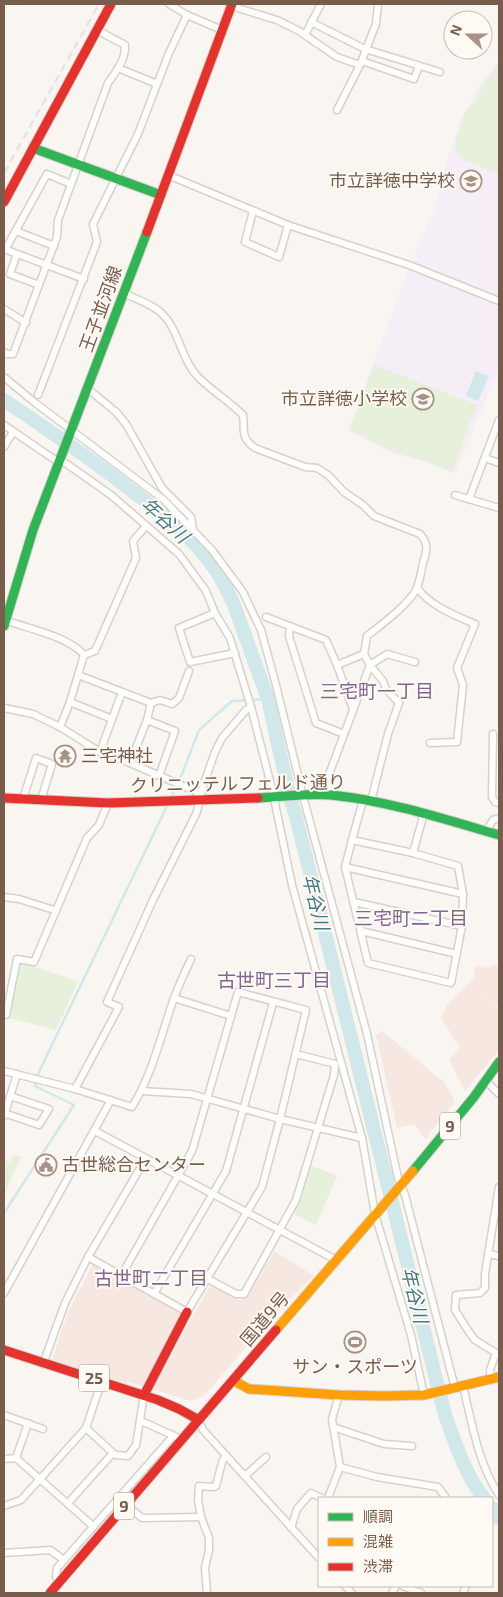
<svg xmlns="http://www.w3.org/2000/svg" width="503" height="1597" font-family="'Exo 2','Noto Sans JP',sans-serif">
<rect width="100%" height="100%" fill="#f9f5f0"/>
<g fill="#f6e8e1">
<polygon points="496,965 499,968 499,1007 475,990 499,1008 499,1050 465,1091 449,1060 460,1048 441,1018 447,1005 473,979 475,966 487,968"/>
<polygon points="382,1031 444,1082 455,1102 430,1132 426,1140 415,1124 397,1128 376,1035"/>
<polygon points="275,1251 314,1276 278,1310 205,1395 191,1401 152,1389 211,1284 239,1300 245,1298"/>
<polygon points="95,1263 179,1312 180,1316 142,1386 128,1382 127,1385 99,1375 51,1363 69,1310 92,1266"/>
</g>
<g fill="#f6eef6">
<polygon points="499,59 499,296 411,262 436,206 448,156 462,116 473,100 480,83 486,78"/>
<polygon points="409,269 499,307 499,368 455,474 423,461 391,453 348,431"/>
</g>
<g fill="#e7f0db">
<polygon points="499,64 499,174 461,159 454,148 464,115 478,98 483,84"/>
<polygon points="374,365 478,405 468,427 453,472 422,460 393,452 350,429"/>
<polygon points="22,962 78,982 56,1030 10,1018 19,965"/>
<polygon points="13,1155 21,1157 4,1195 4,1160 10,1162"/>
<polygon points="310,1165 337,1176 316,1225 294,1214 304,1187"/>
</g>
<polygon fill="#d0e8ea" points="476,371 489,376 478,401 466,396"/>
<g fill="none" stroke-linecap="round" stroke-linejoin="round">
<g stroke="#d0e8ea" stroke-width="2.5">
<polyline points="170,799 182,774 199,730 232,701 268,699"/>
<polyline points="4,1213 74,1105 35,1086 37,1076 168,804"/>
</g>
<g stroke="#d0e8ea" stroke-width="14">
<path d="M4,400C47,429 90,458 131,490C159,512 191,535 212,565C221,577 228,591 234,605L268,699L289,794L296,817L445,1415C456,1444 465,1475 484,1498"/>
<polyline points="492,1508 499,1518"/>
</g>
<g stroke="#d7d1cb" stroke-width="9">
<g id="street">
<polyline points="169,4 187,15 222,30"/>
<polyline points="231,6 277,20 299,31 337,57 360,65"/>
<polyline points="311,22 365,49 440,72"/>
<polyline points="305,35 321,4"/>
<polyline points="362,61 414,79 419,66"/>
<polyline points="118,68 157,84"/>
<polyline points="337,110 360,65 376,24 378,4"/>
<polyline points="168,175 288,225 409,265 499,301"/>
<polyline points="253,211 245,242 279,257 288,225"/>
<polyline points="16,231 54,246"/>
<polyline points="4,249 84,279"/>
<polyline points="5,250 47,174 71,184"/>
<polyline points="17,254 10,274 39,285"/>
<path d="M124,293C135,299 149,303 159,311C179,327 180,358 198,377C212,391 229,401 243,415C245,431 240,437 255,448L305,467L317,468L328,475L344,492L363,505L374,516L420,534C429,544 427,551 423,563C421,572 420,582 416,590C406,607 382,624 367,636L364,654L370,665L383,681L386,689L399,703L388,734L371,801"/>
<polyline points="4,309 26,323"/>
<path d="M4,352L7,354H13L57,237L58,220L108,83C116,72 126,59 125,45L97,30"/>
<polyline points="4,377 34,402 164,500 212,550 243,592 261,630 276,685 303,796 367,1034 398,1178 405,1195 455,1388"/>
<polyline points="88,389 116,412 126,424 162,488 191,517 193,529"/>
<polyline points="38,395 97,242 93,224 138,134 169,53 187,15"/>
<polyline points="4,425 58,462 64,462 111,495 179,554 206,591 215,613 230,638 251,707 272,789 292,885 362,1138 375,1214 411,1335 424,1395"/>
<polyline points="4,447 13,432"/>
<polyline points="485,458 499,463"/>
<polyline points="455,495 499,508"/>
<polyline points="469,499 499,420"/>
<path d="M417,588C432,607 454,615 475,624L457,668L463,685L457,742L430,743"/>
<polyline points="215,613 179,628 190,662 235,653"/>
<polyline points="266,617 326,640 337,665 353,709"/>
<path d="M5,620C29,629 68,636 84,655"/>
<polyline points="290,626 289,636 316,723 344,734"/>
<polyline points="337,665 364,654"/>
<polyline points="78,675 151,703 147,720 130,763"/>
<polyline points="70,702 112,719"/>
<polyline points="151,703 160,700 172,704 179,698 189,671"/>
<polyline points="4,708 33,714 60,727 100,752 130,763 197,792 200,798"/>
<polyline points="147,720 175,731 159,776"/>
<polyline points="60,727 70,702 84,655 95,651 136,558 133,541 146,526"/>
<polyline points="493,734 492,797 495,802 499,803"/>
<polyline points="100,752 122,692"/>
<polyline points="329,795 328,777 370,665 387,654 415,662"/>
<polyline points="23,799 36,758 52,764 41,800"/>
<polyline points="486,831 493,820 499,818"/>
<polygon points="352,840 413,853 458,866 463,894 462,926 451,983 368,963 345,867"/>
<polyline points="352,840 363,800"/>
<polyline points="413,853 424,813"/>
<polyline points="345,867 463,894"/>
<polyline points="4,897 19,899 54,910"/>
<polyline points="354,902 462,926"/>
<polyline points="361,931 457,954"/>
<polyline points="174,998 231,1016"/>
<polyline points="4,1014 6,1015 17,959 34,962 87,838 99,825 108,803"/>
<path d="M4,1071L75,1089L132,1107C153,1073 161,1035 174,998C179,985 185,972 191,959"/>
<polyline points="486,1081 499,1094"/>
<polyline points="75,1089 119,1007 107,1002 153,900 197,812 203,786 215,752 222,738 246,710 251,707"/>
<polyline points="142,1091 191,1094 280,1119 362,1138"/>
<polyline points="4,1113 39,1125 49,1109 10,1096"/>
<polyline points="4,1116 17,1074"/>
<polyline points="95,1131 336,1260"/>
<polyline points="488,1254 499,1256"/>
<polyline points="88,1257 187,1312 262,1187 280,1119 306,1010 238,992 192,1151 121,1276"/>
<polyline points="206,1278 236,1294 244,1294 296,1200 334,1075 335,1064 296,1054"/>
<polyline points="4,1293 111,1100"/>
<polyline points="154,1294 226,1171 273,1003"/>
<polyline points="43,1364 65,1303 88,1257 146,1158"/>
<polyline points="491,1380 490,1370 496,1353 475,1340 467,1329 455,1310 456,1295 480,1293 485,1288 485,1274 499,1187"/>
<path d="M463,1386C472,1423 478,1463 499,1495"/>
<polyline points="4,1415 43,1429"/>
<polyline points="199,1420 203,1430 319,1558"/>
<polyline points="141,1421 177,1437"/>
<polyline points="333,1427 384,1444 412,1446"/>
<polyline points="86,1428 113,1453 116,1455 128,1456 136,1445 144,1395"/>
<polyline points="16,1458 28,1423"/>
<polyline points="4,1459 16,1458 93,1526"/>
<polyline points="340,1467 377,1477 438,1487 446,1498"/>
<polyline points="245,1476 266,1457"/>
<polyline points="328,1498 340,1467 332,1419 339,1395"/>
<polyline points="68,1503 113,1453"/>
<polyline points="125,1504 142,1518 201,1517"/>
<polyline points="4,1506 21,1500 86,1428 102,1380"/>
<polyline points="291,1528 297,1509 311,1493 322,1498"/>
<polyline points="4,1553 50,1550 64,1560"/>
<polyline points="60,1582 56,1577 57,1568 173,1436"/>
<polyline points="345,1586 352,1593"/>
<polyline points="403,1586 421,1593"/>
<polyline points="207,1593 205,1568 209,1550 209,1538 201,1517 198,1500 199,1486 214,1487 216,1486 222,1462 226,1455"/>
<polyline points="392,1593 396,1586"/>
<polyline points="463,1593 466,1586"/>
</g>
</g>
<g stroke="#d9d2cb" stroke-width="11">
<g id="fast">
<polyline points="33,148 161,195"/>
<polyline points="4,626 33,530 147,232"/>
<path d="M258,798C282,797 307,793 331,795C389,801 444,819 499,835"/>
<polyline points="413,1171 474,1097 499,1062"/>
</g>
</g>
<g stroke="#d9d2cb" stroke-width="11">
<g id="slow">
<polyline points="276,1330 413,1171"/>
<polyline points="234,1381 249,1389 339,1395 384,1396 424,1395 499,1377"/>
</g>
</g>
<g stroke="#d9d2cb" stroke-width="11">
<g id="jam">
<polyline points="4,202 111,4"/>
<polyline points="147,232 232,4"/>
<polyline points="4,798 108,803 258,798"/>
<polyline points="4,1350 158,1400 179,1409 199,1420"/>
<polyline points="144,1395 187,1312"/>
<polyline points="50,1593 276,1330"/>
</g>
</g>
<use href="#street" stroke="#fefefd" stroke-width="6"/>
<use href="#fast" stroke="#30b455" stroke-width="9"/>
<use href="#slow" stroke="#ff9f0a" stroke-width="9"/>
<use href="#jam" stroke="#e5322d" stroke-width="9"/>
<polyline stroke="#e6e3e7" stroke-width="2.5" stroke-dasharray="8 5" stroke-linecap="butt" points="4,173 99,4"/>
</g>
<defs>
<g id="school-ring" transform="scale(1.125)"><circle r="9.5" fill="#fffaf3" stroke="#a69286" stroke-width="1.5"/><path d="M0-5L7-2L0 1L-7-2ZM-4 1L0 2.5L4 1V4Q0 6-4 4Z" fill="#a69286"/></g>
<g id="temple-ring" transform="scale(1.125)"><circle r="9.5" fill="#fffaf3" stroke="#a69286" stroke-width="1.5"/><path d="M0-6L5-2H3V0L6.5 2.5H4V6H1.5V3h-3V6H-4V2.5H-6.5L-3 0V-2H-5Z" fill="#a69286"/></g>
<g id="civic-ring" transform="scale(1.125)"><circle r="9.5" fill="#fffaf3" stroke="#a69286" stroke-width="1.5"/><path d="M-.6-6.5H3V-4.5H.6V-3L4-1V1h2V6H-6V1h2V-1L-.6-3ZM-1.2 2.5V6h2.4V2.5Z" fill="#a69286"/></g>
<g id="stadium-ring" transform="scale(1.125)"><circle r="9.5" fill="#fffaf3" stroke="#a69286" stroke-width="1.5"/><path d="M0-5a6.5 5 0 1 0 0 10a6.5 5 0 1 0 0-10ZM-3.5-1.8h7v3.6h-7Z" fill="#a69286"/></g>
</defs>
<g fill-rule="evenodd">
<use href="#school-ring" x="471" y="181"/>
<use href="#school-ring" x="423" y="399"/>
<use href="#temple-ring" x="65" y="756"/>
<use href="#civic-ring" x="46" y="1165"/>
<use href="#stadium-ring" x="355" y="1342"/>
</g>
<g text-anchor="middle" stroke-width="4" stroke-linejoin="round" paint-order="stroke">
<g fill="#fffaf3" stroke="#a28b7f" stroke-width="1">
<rect x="440" y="1112.5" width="20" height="27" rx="4"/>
<rect x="79" y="1364.5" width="30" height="27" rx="4"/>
<rect x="114" y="1492.5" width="20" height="27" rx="4"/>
</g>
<g font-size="16" font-weight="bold" fill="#7a5c4d">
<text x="450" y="1132">9</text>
<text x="94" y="1384">25</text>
<text x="124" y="1512">9</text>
</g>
<g font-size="18" fill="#7a5c4d" stroke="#fffaf3" text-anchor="end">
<text x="455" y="187">市立詳徳中学校</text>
<text x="407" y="405">市立詳徳小学校</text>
<text x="81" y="762" text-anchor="start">三宅神社</text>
<text x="62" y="1171" text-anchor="start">古世総合センター</text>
<text x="355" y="1373" text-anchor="middle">サン・スポーツ</text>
</g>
<g font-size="18" fill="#7a5c4d" stroke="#fffaf3">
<text transform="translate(101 309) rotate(-70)" y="6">王子並河線</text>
<text transform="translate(238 784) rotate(-1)" y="6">クリニッテルフェルド通り</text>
<text transform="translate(265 1319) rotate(-50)" y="6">国道9号</text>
</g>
<g font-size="19" font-style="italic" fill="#437c86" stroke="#fffaf3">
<text transform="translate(165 520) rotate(42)" y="7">年谷川</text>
<text transform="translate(316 902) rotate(76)" y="7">年谷川</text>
<text transform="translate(415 1295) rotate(76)" y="7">年谷川</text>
</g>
<g font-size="19" fill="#846695" stroke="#fffaf3">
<text x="377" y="698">三宅町一丁目</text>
<text x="411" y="925">三宅町二丁目</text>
<text x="274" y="987">古世町三丁目</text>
<text x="151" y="1285">古世町二丁目</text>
</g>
</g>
<rect width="503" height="1597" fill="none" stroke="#7a5c4d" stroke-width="10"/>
<rect x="318" y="1497" width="175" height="90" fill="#fffaf3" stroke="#cabbb1"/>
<rect x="328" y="1513" width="25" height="8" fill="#30b455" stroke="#cabbb1"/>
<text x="363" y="1522" font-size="15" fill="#7a5c4d">順調</text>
<rect x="328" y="1538" width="25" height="8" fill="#ff9f0a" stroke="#cabbb1"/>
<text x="363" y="1547" font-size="15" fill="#7a5c4d">混雑</text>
<rect x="328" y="1563" width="25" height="8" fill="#e5322d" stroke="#cabbb1"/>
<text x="363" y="1572" font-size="15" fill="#7a5c4d">渋滞</text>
<g transform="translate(468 35) rotate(291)"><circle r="24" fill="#fffaf3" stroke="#cabbb1"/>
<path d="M0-4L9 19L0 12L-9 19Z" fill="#a69286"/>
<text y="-8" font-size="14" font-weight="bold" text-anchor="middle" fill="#7a5c4d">N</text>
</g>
</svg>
